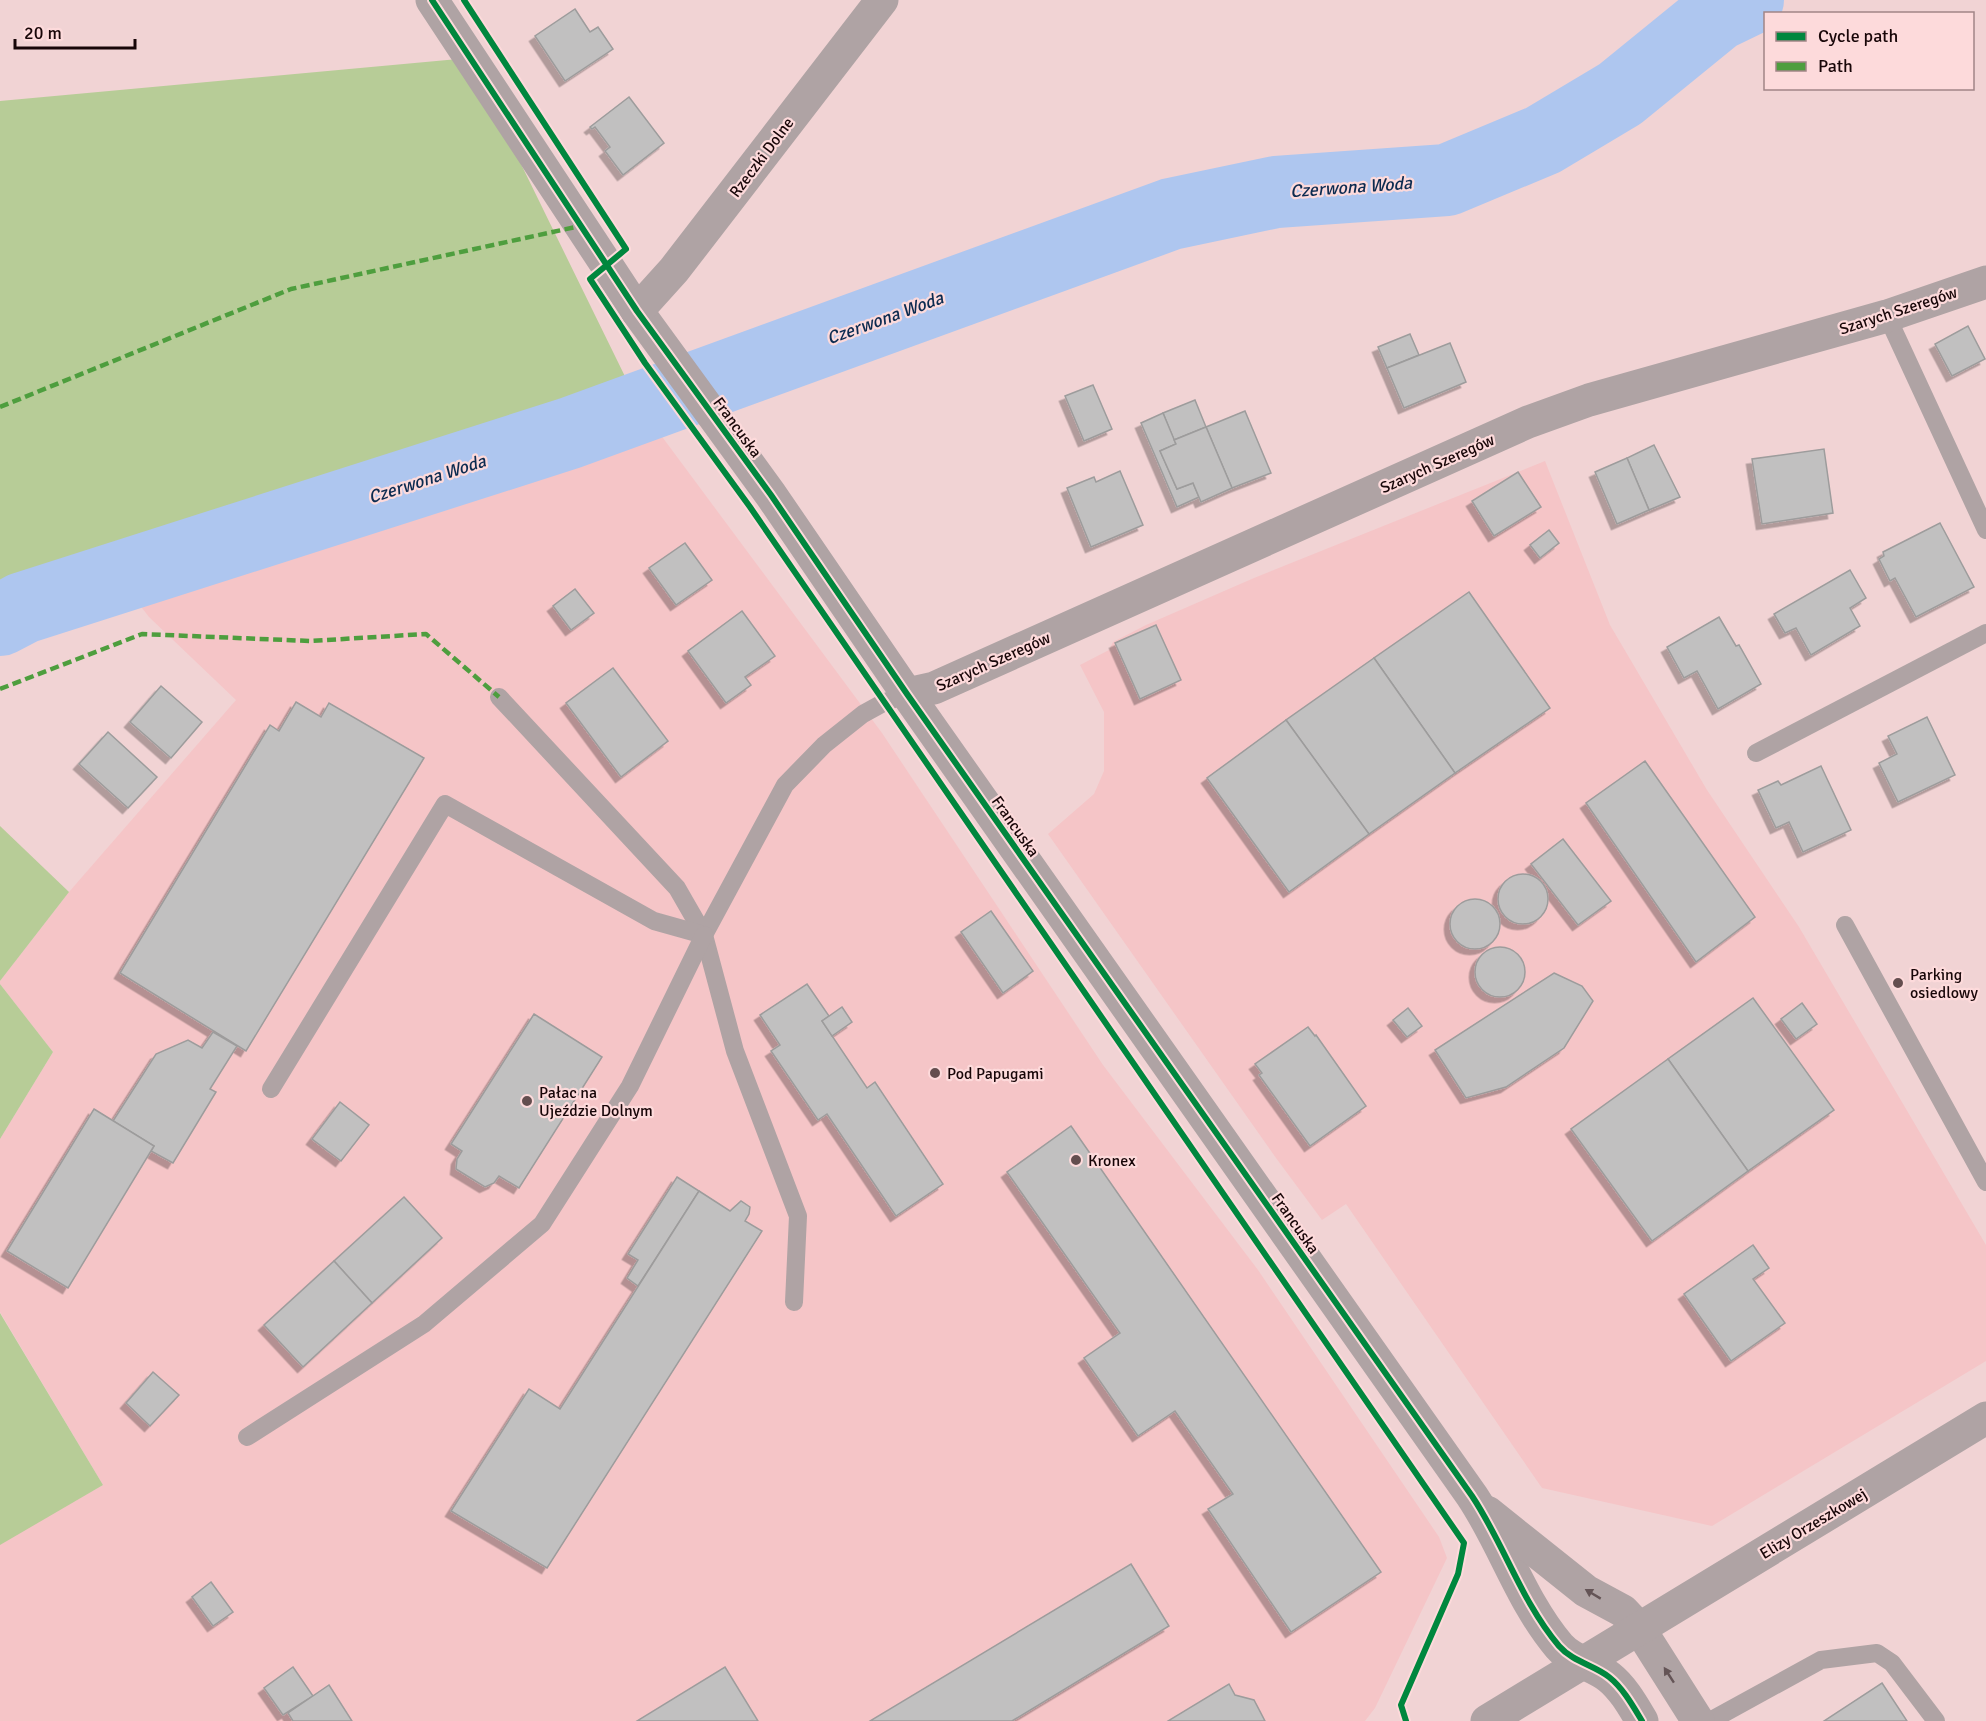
<svg xmlns="http://www.w3.org/2000/svg" width="1986" height="1721" font-family="Signika,sans-serif">
<defs>
<filter id="shadow"><feDropShadow dx="-5.5" dy="5.5" stdDeviation="0" flood-color="#0004"/></filter>
</defs>
<rect width="100%" height="100%" fill="#f1d3d4"/>
<g fill="#f5c5c7">
<polygon points="640,407 882,733 1103,1065 1258,1270 1439,1537 1447,1558 1375,1708 1365,1721 0,1721 0,1543 103,1485 0,1312 0,1139 53,1052 0,984 0,981 69,892 236,700 149,617 118,577 570,433"/>
<polygon points="1545,461 1610,625 1707,790 1799,927 1986,1245 1986,1361 1712,1526 1542,1488 1346,1204 1322,1220 1276,1158 1048,834 1094,794 1104,771 1104,712 1080,665 1109,650 1113,642 1146,625 1254,578"/>
</g>
<g fill="#b7cc97">
<polygon points="469,58 640,407 570,433 23,608 0,620 0,101"/>
<polygon points="0,826 69,892 0,981"/>
<polygon points="0,984 53,1052 0,1139"/>
<polygon points="0,1313 103,1485 0,1545"/>
</g>
<g fill="none" stroke-linecap="round" stroke-linejoin="round">
<polyline stroke="#aec6ef" stroke-width="72" points="0,620 23,608 570,433 1171,214 1276,192 1447,180 1543,140 1620,94 1717,15 1748,0"/>
</g>
<g fill="#c1c0c0" stroke="#9d9c9c" stroke-width="1.5" filter="url(#shadow)">
<polygon points="575,9 590,32 598,27 613,49 565,81 535,36"/>
<polygon points="629,97 664,143 623,175 605,151 610,147 595,127 592,129 590,127"/>
<polygon points="1968,326 1985,359 1952,376 1935,344"/>
<polygon points="1410,334 1419,355 1387,368 1378,347"/>
<polygon points="1450,343 1466,382 1404,408 1387,368"/>
<polygon points="1093,385 1112,429 1084,441 1065,396"/>
<polygon points="1195,400 1206,427 1174,440 1163,413"/>
<polygon points="1245,411 1271,473 1232,488 1206,427"/>
<polygon points="1163,413 1176,444 1160,451 1177,489 1193,483 1199,497 1177,507 1141,423"/>
<polygon points="1206,427 1232,488 1201,502 1193,483 1177,489 1160,451 1176,444 1174,440"/>
<polygon points="1654,445 1680,497 1649,510 1627,458"/>
<polygon points="1824,449 1833,513 1762,524 1752,459"/>
<polygon points="1627,458 1649,510 1617,524 1595,472"/>
<polygon points="1120,471 1143,525 1091,547 1067,488 1094,477 1096,482"/>
<polygon points="1518,472 1541,507 1494,536 1472,501"/>
<polygon points="1940,523 1974,587 1916,617 1895,578 1890,581 1879,559 1884,556 1883,552"/>
<polygon points="1549,530 1559,543 1540,558 1530,545"/>
<polygon points="685,543 712,580 676,605 649,568"/>
<polygon points="1850,570 1866,598 1850,608 1860,626 1811,655 1796,628 1785,633 1774,614"/>
<polygon points="575,589 594,613 571,630 553,606"/>
<polygon points="1469,592 1550,708 1455,773 1374,658"/>
<polygon points="742,611 775,656 745,677 751,685 726,703 688,651"/>
<polygon points="1719,617 1736,646 1739,645 1761,684 1718,709 1697,671 1684,678 1667,647"/>
<polygon points="1156,625 1181,680 1140,699 1115,643"/>
<polygon points="1374,658 1455,773 1369,834 1286,720"/>
<polygon points="613,668 668,741 621,777 566,703"/>
<polygon points="161,686 202,722 171,758 130,722"/>
<polygon points="296,702 321,717 329,703 424,758 246,1051 120,973 270,725 279,731"/>
<polygon points="1927,717 1955,775 1898,802 1879,763 1897,754 1888,736"/>
<polygon points="1286,720 1369,834 1289,892 1207,778"/>
<polygon points="108,732 157,777 128,808 79,764"/>
<polygon points="1645,761 1755,917 1696,962 1586,803"/>
<polygon points="1821,766 1851,830 1803,852 1789,822 1776,828 1758,790 1778,781 1781,785"/>
<polygon points="1563,839 1611,901 1578,925 1531,864"/>
<circle cx="1523" cy="899" r="25"/>
<circle cx="1475" cy="924" r="25"/>
<polygon points="991,911 1033,971 1003,993 961,932"/>
<circle cx="1500" cy="972" r="25"/>
<polygon points="1554,973 1582,986 1593,1001 1564,1048 1506,1087 1466,1098 1435,1050"/>
<polygon points="807,984 829,1016 822,1021 867,1088 875,1082 943,1184 896,1216 827,1114 818,1120 771,1051 780,1045 760,1015"/>
<polygon points="1753,998 1834,1110 1748,1171 1668,1059"/>
<polygon points="1802,1003 1817,1024 1796,1039 1781,1019"/>
<polygon points="842,1007 852,1022 832,1036 822,1021"/>
<polygon points="1408,1008 1422,1026 1407,1037 1393,1020"/>
<polygon points="534,1014 602,1057 519,1188 499,1176 494,1183 485,1187 456,1169 457,1159 462,1151 451,1144"/>
<polygon points="1308,1027 1315,1036 1316,1035 1366,1106 1310,1146 1259,1075 1262,1073 1255,1064"/>
<polygon points="213,1032 237,1046 210,1089 216,1092 173,1163 151,1151 154,1146 113,1121 156,1054 188,1040 202,1048"/>
<polygon points="1668,1059 1748,1171 1652,1241 1571,1129"/>
<polygon points="340,1102 369,1125 341,1161 312,1139"/>
<polygon points="94,1109 154,1146 68,1288 7,1251"/>
<polygon points="1071,1126 1381,1572 1291,1632 1208,1509 1233,1494 1175,1411 1138,1436 1084,1358 1120,1333 1007,1172"/>
<polygon points="677,1177 699,1191 638,1286 627,1278 638,1260 628,1254"/>
<polygon points="699,1191 730,1211 741,1201 750,1207 749,1214 745,1221 762,1231 547,1568 451,1511 529,1389 560,1409"/>
<polygon points="404,1197 442,1238 372,1303 334,1261"/>
<polygon points="1753,1245 1769,1268 1753,1279 1785,1323 1731,1361 1684,1294"/>
<polygon points="334,1261 372,1303 303,1367 264,1325"/>
<polygon points="153,1372 179,1395 150,1426 126,1403"/>
<polygon points="1131,1564 1169,1626 1012,1721 870,1721"/>
<polygon points="211,1582 233,1612 213,1626 192,1597"/>
<polygon points="293,1667 313,1696 283,1715 264,1688"/>
<polygon points="725,1667 758,1721 637,1721"/>
<polygon points="1882,1683 1907,1721 1824,1721"/>
<polygon points="1229,1684 1235,1695 1254,1700 1265,1721 1168,1721"/>
<polygon points="329,1685 352,1721 293,1721 288,1713"/>
</g>
<g fill="none" stroke-linecap="round" stroke-linejoin="round">
<g stroke="#afa3a4" stroke-width="18">
<polyline points="1887,316 1986,530"/>
<polyline points="499,697 677,888 704,935 785,785 824,745 863,714 883,703 907,694"/>
<polyline points="1756,753 1986,633"/>
<polyline points="1845,925 1986,1182"/>
<polyline points="704,935 735,1051 798,1216 794,1302"/>
<polyline points="271,1089 445,804 654,921 704,935"/>
<polyline points="247,1437 424,1324 542,1224 630,1086 704,935"/>
<polyline points="1710,1721 1821,1660 1877,1653 1892,1663 1936,1721"/>
</g>
<g stroke="#afa3a4" stroke-width="33">
<path d="M432,0L637,311L771,495L907,694L1472,1496C1504,1544 1521,1601 1559,1646C1573,1662 1594,1665 1609,1677C1623,1688 1633,1706 1642,1721"/>
<polyline points="637,311 674,270 882,0"/>
<polyline points="907,694 934,688 1528,422 1589,400 1887,316 1986,282"/>
<polyline points="1487,1512 1586,1591 1623,1611 1639,1628 1698,1721"/>
<polyline points="1487,1721 1986,1418"/>
</g>
<g stroke="#4e9e3e" stroke-width="4.5" stroke-dasharray="9 4.5" stroke-linecap="butt">
<polyline points="0,407 291,289 580,226"/>
<polyline points="0,689 142,634 310,641 426,634 499,697"/>
</g>
<g stroke="#fddadb" stroke-width="10">
<g id="cycleway">
<path d="M432,0L637,311L771,495L907,694L1472,1496C1504,1544 1521,1601 1559,1646C1573,1662 1594,1665 1609,1677C1623,1688 1633,1706 1642,1721"/>
<polyline points="464,0 626,249 590,279 645,363 750,507 1464,1543 1458,1574 1401,1705 1406,1721"/>
</g>
</g>
<use href="#cycleway" stroke="#00873e" stroke-width="6"/>
</g>
<defs><path id="oneway-solid" d="M-6-.8H1V-3.2L6.5 0L1 3.2V.8H-6Z" transform="scale(1.5)"/></defs>
<g fill="#645456">
<use href="#oneway-solid" transform="translate(1593 1594) rotate(-149)"/>
<use href="#oneway-solid" transform="translate(1669 1675) rotate(-123)"/>
</g>
<g fill="#644e4f" stroke="#fddadb" stroke-width="2">
<circle cx="1898" cy="983" r="6"/>
<circle cx="935" cy="1073" r="6"/>
<circle cx="527" cy="1101" r="6"/>
<circle cx="1076" cy="1160" r="6"/>
</g>
<g text-anchor="middle" stroke-width="4.5" stroke-linejoin="round" paint-order="stroke">
<g font-size="16" fill="#180608" stroke="#fddadb">
<text transform="translate(761 157) rotate(-53)" y="6">Rzeczki Dolne</text>
<text transform="translate(1898 310) rotate(-18)" y="6">Szarych Szeregów</text>
<text transform="translate(738 427) rotate(54)" y="6">Francuska</text>
<text transform="translate(1437 463) rotate(-24)" y="6">Szarych Szeregów</text>
<text transform="translate(993 661) rotate(-24)" y="6">Szarych Szeregów</text>
<text transform="translate(1016 826) rotate(55)" y="6">Francuska</text>
<text transform="translate(1296 1223) rotate(55)" y="6">Francuska</text>
<text transform="translate(1813 1523) rotate(-31)" y="6">Elizy Orzeszkowej</text>
</g>
<g font-size="16" fill="#180608" stroke="#fddadb" text-anchor="start">
<text x="1910" y="980">Parking<tspan x="1910" dy="18">osiedlowy</tspan></text>
<text x="947" y="1079">Pod Papugami</text>
<text x="539" y="1098">Pałac na<tspan x="539" dy="18">Ujeździe Dolnym</tspan></text>
<text x="1088" y="1166">Kronex</text>
</g>
<g font-size="18" font-style="italic" fill="#0c2b50" stroke="#fddadb">
<text transform="translate(1351 187) rotate(-4)" y="6">Czerwona Woda</text>
<text transform="translate(885 318) rotate(-20)" y="6">Czerwona Woda</text>
<text transform="translate(427 479) rotate(-18)" y="6">Czerwona Woda</text>
</g>
</g>
<rect x="1764" y="12" width="210" height="78" fill="#fddadb" stroke="#a18587" stroke-width="1.5"/>
<rect x="1776" y="32" width="30" height="9" fill="#00873e" stroke="#a18587" stroke-width="1.5"/>
<text x="1818" y="42" font-size="18" fill="#180608">Cycle path</text>
<rect x="1776" y="62" width="30" height="9" fill="#4e9e3e" stroke="#a18587" stroke-width="1.5"/>
<text x="1818" y="72" font-size="18" fill="#180608">Path</text>
<path d="M15 39v9h120v-9" fill="none" stroke="#180608" stroke-width="3"/>
<text x="24" y="39" font-size="18" fill="#180608" stroke="#fddadb" stroke-width="4.5" paint-order="stroke">20 m</text>
</svg>
